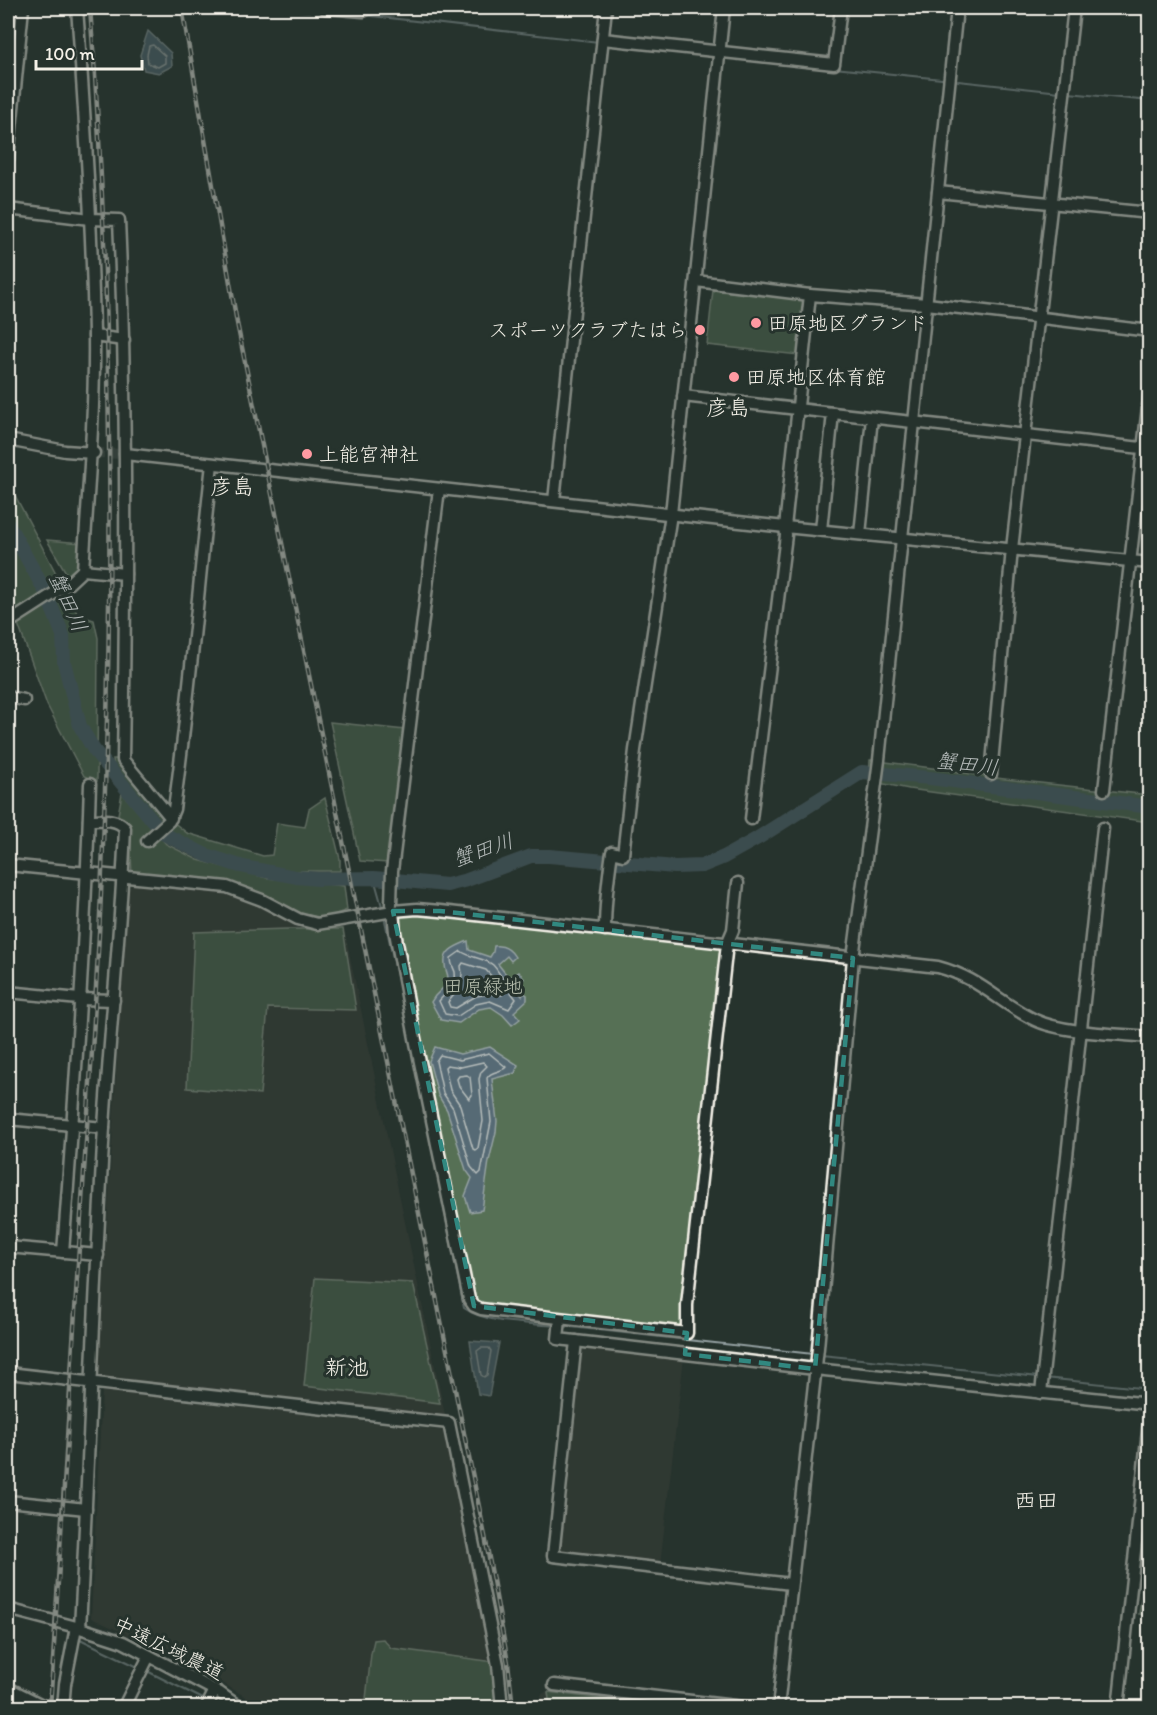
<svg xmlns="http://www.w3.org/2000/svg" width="1157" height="1715" font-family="Itim,'Klee One',sans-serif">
<rect width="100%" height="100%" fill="#26332d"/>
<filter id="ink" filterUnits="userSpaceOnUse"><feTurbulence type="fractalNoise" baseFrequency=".0167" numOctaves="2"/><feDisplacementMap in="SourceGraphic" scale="12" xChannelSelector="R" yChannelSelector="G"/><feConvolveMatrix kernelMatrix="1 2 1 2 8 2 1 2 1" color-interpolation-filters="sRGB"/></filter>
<g filter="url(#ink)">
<g fill="#3a4038">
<polygon points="134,883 230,894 252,901 296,927 313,931 344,928 445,1415 102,1381 98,1377 127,890"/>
<polygon points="588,1346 684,1357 660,1565 558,1554 581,1352"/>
<polygon points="102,1391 446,1431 497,1683 498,1707 258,1707 244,1696 188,1662 91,1618"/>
<polygon points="547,1691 695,1707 542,1707 541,1695"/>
</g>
<g fill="#567055" stroke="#a5b09e" stroke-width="1.5">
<polygon points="713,290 805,300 799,355 707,345"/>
<polygon points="8,482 78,615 94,620 98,638 97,781 84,776 47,705 8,596"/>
<polygon points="47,540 82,543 79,569 68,576"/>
<polygon points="330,722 405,730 388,863 360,861"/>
<polygon points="113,759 120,759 167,817 187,833 263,856 272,855 277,823 305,827 309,809 325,798 340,859 340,871 281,871 206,851 177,838 163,827 137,797 114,767"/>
<polygon points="870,760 940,769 996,778 1149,795 1149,822 909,789 869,781"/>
<polygon points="122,793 166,844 198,860 267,878 344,886 347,910 326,918 286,912 233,889 132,878 130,827 118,815"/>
<polygon points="393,911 727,944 687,1328 472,1303"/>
<polygon points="288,929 343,929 356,1010 268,1008 260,1094 187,1088 194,932"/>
<polygon points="315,1278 413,1283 440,1403 304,1386"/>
<polygon points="1149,1536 1150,1536 1149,1615 1139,1614"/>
<polygon points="383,1639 391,1648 487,1661 497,1661 502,1707 365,1708 371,1654 374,1640"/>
<polygon points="548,1692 626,1702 625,1707 550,1707"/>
<polygon points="11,1694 35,1704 35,1707 8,1708"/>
</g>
<g fill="#566b74" stroke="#95a1a2" stroke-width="1.5">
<polygon points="148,31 171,53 172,66 159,73 144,70 140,55"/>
<path d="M468,941L469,950L490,957L493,952L494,946C503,945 510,948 515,957L511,961L507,956L498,964L509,978L519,972L524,979L515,987L522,996L524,993L527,995V1000L514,1012L520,1019L512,1025L503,1015L491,1007L479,1009L459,1023L441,1020L431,1002L435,996L448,983C449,971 445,973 445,964C443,950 457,946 468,941Z"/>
<polygon points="435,1047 460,1054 490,1047 518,1065 515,1073 492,1079 497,1121 496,1132 489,1161 482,1210 470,1212 465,1196 472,1178 466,1170 447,1110 438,1095 429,1061"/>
<polygon points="470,1341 499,1343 489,1396 478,1394"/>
</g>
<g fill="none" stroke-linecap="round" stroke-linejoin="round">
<g stroke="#b5bbba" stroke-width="1.5">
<polygon points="153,45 165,56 165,63 158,67 148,63 147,55 149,46"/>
<path d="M461,951C469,958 486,958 493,965C499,971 501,979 509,984L510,991L516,999L509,1009L490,1001L476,1004L458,1016L445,1014L439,1001C446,992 457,986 455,972C453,966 451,965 451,958Z"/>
<polygon points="463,963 486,970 502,989 502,995 490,994 476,996 456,1008 450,1007 448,1002 460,988 462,974 461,966"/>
<path d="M489,1053L506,1067C501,1073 491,1070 487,1078L491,1122L481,1172L478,1175L471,1167L453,1108L443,1093L436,1061L440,1055L460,1060Z"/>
<polygon points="483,1062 487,1066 481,1072 479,1079 483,1121 478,1148 475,1150 473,1149 460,1105 450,1090 445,1067 447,1065 461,1067"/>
<polygon points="467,1075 470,1077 472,1095 469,1099 459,1086 457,1079 459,1076"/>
<polygon points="481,1348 489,1348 491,1351 487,1375 484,1377 481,1375 477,1351"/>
</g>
<g stroke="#95a1a2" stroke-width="2">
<polyline points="272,8 324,12"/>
<polyline points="363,15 599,42"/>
<polyline points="834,68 942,79"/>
<polyline points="958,81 1060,92"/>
<polyline points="1069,93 1150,101"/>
<polyline points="374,878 383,910"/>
<polyline points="384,916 405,1013"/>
<path d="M415,1065L464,1308C486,1324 529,1323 556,1326"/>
<polyline points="562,1326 813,1354"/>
<polyline points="821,1355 1039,1377"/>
<polyline points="1045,1378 1150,1389"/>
<polyline points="80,1639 140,1668"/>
<polyline points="1128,1666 1150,1472"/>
<polyline points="145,1670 205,1700"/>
</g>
<polyline stroke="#566b74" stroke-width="14" points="8,524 45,591 63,635 64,662 80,726 94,750 164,834 206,855 240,866 296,877 318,879 374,878 447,885 467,880 531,856 549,856 675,867 702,866 724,857 758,838 862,772 930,778 1150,807"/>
<polyline stroke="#455049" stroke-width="10" stroke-dasharray="10 5" stroke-linecap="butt" points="94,453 125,454"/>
<g stroke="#f4f1e8" stroke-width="15">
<g id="minor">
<polyline points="325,8 363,11 370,8"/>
<polyline points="603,39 834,64 841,8"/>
<polyline points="8,159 23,8"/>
<polyline points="938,192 1150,213"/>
<path d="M8,209L90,219L119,220C127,400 126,580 123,760L171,818"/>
<polyline points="696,281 810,295 927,304 1150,331"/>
<polyline points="94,336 124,340"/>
<polyline points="683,396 1150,449"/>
<polyline points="8,440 65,451 94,453"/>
<polyline points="125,454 785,527 1150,563"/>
<polyline points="554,501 606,8"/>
<polyline points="821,530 833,413"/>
<polyline points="860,534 872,418"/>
<polyline points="83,570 125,574"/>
<path d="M8,623L67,585L83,570C88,492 95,413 94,334C92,225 85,116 77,8"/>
<polyline points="8,697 24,700"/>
<polyline points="991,774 1012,549 1074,8"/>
<polyline points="1104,790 1150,389"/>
<polyline points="751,819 786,535 785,527 810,295"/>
<path d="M147,841L169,821L174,809C190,694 199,579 212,464"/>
<path d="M8,865L227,887L262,900L298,919L317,924L393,911L417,909L440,911L938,967C980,978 999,1003 1035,1020C1062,1033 1118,1034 1150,1037"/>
<polyline points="391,904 392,871 439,489"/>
<polyline points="393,911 395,932 415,1038 469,1299 474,1306 481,1309 687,1333 687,1305 727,944 733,930 738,883"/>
<path d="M605,930C605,903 608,879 612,852L623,855L635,750L671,514L724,8"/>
<polyline points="8,992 79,999 114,1000"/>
<polyline points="8,1119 104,1128"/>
<polyline points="8,1247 98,1255"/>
<path d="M63,1252C75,1097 85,941 90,784"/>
<polyline points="560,1319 558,1339 815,1369 1150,1404"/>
<polyline points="576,1341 553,1556 791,1584"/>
<polyline points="8,1373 449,1423 498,1665 502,1708"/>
<polyline points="1041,1393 1103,828"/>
<polyline points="8,1501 86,1509"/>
<polyline points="8,1609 80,1628 123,1642 220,1693 241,1708"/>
<path d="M80,1628C89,1461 94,1294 104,1128C110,1028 121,928 125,828C116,818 102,820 89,820"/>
<polyline points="554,1685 752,1708"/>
<polyline points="8,1688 42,1705 57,1708"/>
<polyline points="63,1708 65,1684 76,1627"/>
<polyline points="123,1708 149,1656"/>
<polyline points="206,1708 215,1690"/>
<polyline points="778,1708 818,1348 853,958 879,760 957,8"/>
<polyline points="1118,1708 1150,1412"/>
</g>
</g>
<use href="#minor" stroke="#26332d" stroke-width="10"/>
<g stroke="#f4f1e8" stroke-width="4.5">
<g id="rail">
<polyline points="182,8 237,323 485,1536 508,1663 513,1708"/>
<path d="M50,1708C61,1554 70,1400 79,1247C87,1121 97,996 102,871C114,583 113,294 90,8"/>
</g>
</g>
<use href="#rail" stroke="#26332d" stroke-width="2" stroke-dasharray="7" stroke-linecap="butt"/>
</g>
</g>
<path d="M0 0H1157V1715H0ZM393,911H440L853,958L815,1369L685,1354L687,1333L474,1306Z" fill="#26332d" fill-opacity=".55" fill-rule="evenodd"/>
<path fill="none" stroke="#318880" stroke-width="4.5" stroke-dasharray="12 8" stroke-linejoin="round" d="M393,911H440L853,958L815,1369L685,1354L687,1333L474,1306Z"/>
<g fill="#ff9aa2" stroke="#26332d" stroke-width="2">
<circle cx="756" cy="323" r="6"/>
<circle cx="700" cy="330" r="6"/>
<circle cx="734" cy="377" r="6"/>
<circle cx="307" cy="454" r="6"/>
</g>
<g text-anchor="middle" stroke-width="6" stroke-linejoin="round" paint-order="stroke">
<g font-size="20" fill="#f4f1e8" stroke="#26332d" text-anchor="start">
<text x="768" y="330">田原地区グランド</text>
<text x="688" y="337" text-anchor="end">スポーツクラブたはら</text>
<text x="746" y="384">田原地区体育館</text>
<text x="319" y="461">上能宮神社</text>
</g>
<g font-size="20" fill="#b5bdad" stroke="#26332d">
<text x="483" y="993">田原緑地</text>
</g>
<g font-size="20" fill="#f4f1e8" stroke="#26332d">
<text transform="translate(169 1648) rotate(26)" y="7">中遠広域農道</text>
</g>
<g font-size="21" font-style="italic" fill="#b5bbba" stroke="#26332d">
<text transform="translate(68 602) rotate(66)" y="7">蟹田川</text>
<text transform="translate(967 764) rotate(7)" y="7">蟹田川</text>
<text transform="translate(483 850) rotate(-19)" y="7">蟹田川</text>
</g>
<g font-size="22" fill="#f4f1e8" stroke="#26332d">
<text x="728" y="415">彦島</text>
<text x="232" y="494">彦島</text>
<text x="347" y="1375">新池</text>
<text x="1036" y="1508">西田</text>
</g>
</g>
<rect width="1157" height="1715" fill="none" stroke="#26332d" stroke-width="30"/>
<rect x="15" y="15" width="1127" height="1685" fill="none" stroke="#f4f1e8" stroke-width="2" filter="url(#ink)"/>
<path d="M36 60v9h106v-9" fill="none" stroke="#f4f1e8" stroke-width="3"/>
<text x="45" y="60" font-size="18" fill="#f4f1e8" stroke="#26332d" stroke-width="4.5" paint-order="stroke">100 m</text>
</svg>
